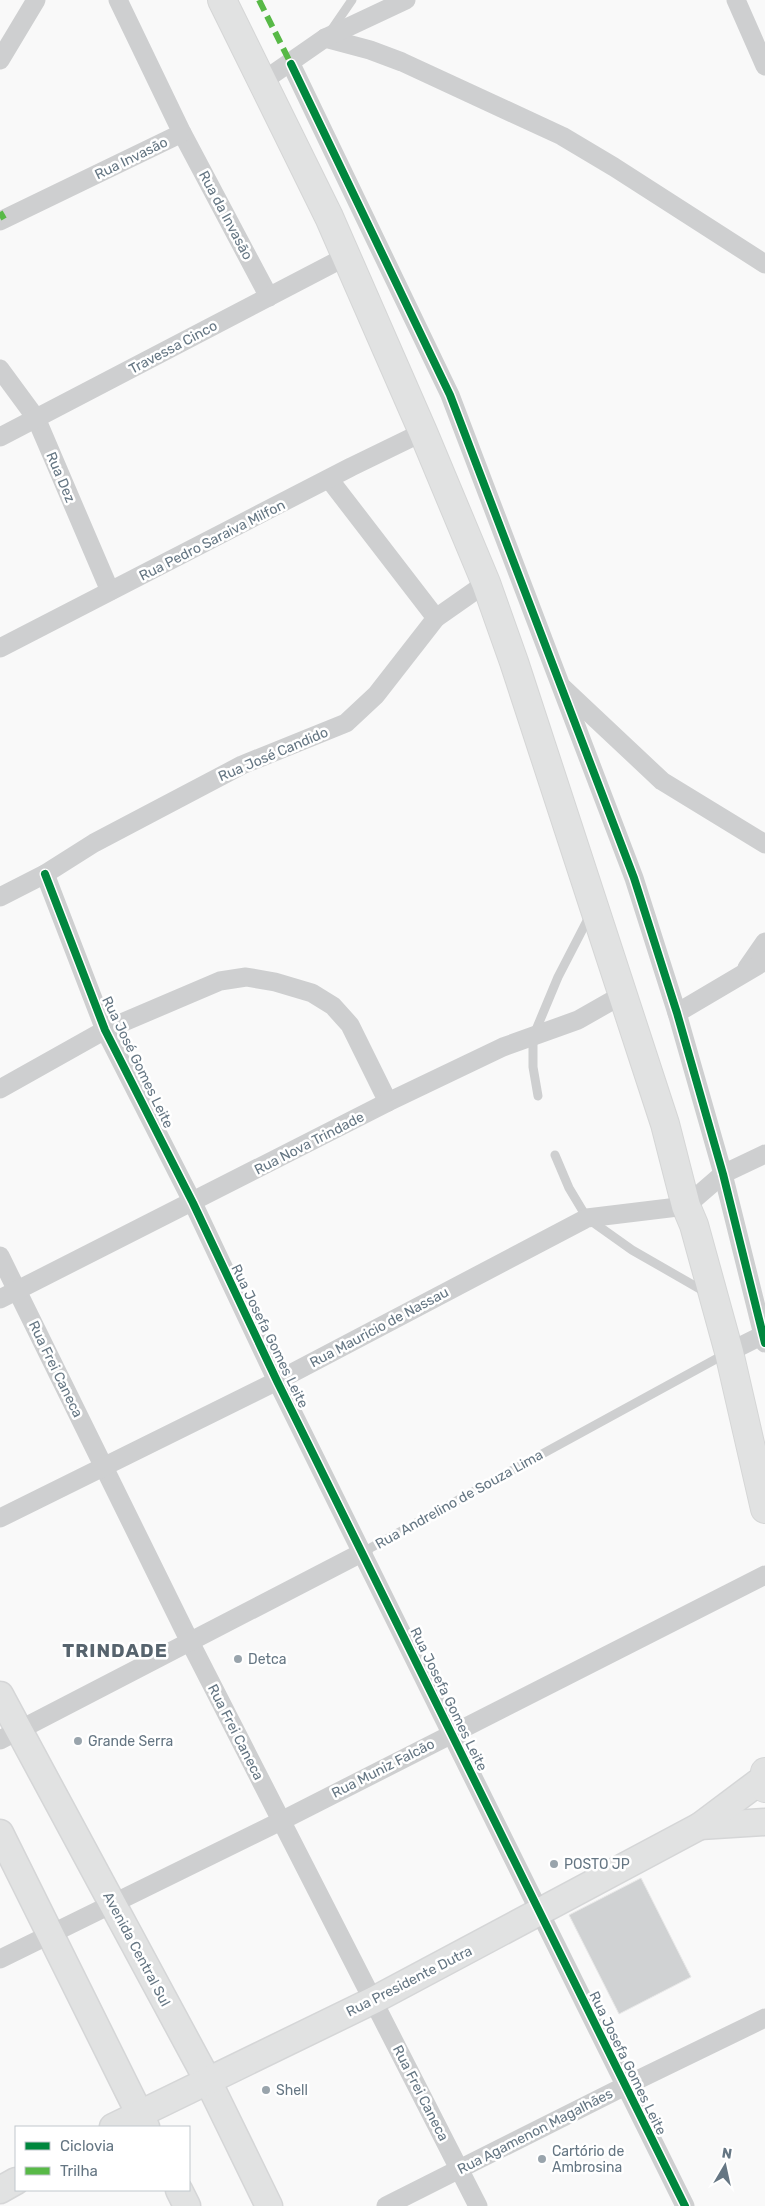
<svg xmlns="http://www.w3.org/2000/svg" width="765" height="2206" font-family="Rubik,sans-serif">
<rect width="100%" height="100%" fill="#f9f9f9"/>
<polygon fill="#d0d2d3" stroke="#e8e8e8" points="641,1878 691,1977 619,2014 569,1915"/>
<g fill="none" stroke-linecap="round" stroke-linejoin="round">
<g stroke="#d5d6d7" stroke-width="29">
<g id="secondary">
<polyline points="0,1695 208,2081 269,2206"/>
<polyline points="700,1826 765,1822"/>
<polyline points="0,1833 146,2127"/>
<polyline points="113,2127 374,2000 700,1826 764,1778"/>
<polyline points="0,2190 16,2181"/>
<polyline points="179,2190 187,2206"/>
</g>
</g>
<g stroke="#d5d6d7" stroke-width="30">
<polyline id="primary" points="765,1772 765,1788"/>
</g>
<g stroke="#d5d6d6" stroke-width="30">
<polyline id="highway" points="222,0 329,217 423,432 486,583 514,662 665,1124 686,1206 694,1225 729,1352 765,1509"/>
</g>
<g stroke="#cecfd0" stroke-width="9">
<polyline points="330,32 352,0"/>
<polyline points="538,1096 533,1067 533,1037 558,977 590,915"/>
<polyline points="555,1155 569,1188 587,1218 632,1250 707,1293"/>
<polyline points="363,1552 727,1353"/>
</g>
<g stroke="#cecfd0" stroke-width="19">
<polyline points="736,0 765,66"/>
<polyline points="325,38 370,50 402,62 562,136 614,167 765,264"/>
<polyline points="0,60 36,0"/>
<polyline points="291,64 450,395 634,878 677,1013 723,1174 765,1343"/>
<polyline points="263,81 325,38 406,0"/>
<polyline points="182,133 269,297"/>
<polyline points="0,221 182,133 118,0"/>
<polyline points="0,369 36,418 110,591"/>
<polyline points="0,437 347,256"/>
<polyline points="329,479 436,618"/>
<polyline points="0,648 351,467 423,432"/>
<polyline points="563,688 662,781 765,844"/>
<polyline points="45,874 105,1030 193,1203 277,1381 685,2206"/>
<polyline points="0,897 45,874 94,843 242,765 346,723 376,695 436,618 486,583"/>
<polyline points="747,968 765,942"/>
<polyline points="677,1013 765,961"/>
<polyline points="0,1089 105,1030 220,981 246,977 275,982 312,993 333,1006 350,1025 388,1102"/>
<polyline points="0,1256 190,1642 478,2206"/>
<polyline points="0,1299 388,1102 503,1047 578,1020 622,995"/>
<polyline points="729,1352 765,1334"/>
<polyline points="0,1518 277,1381 587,1218 686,1206 723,1174 765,1154"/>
<polyline points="0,1740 363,1552"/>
<polyline points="0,1959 281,1821 765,1575"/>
<polyline points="386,2206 625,2086 765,2018"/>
</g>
<use href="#secondary" stroke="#e1e2e2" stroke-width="26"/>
<use href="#primary" stroke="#e1e2e2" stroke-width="28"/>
<use href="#highway" stroke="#e1e2e2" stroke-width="28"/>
<g stroke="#58b947" stroke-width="6" stroke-dasharray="12 6" stroke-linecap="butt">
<polyline points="259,0 291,64"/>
<polyline points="0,212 4,219"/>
</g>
<g stroke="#fff" stroke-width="11">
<g id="cycleway">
<polyline points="291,64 450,395 634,878 677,1013 723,1174 765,1343"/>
<polyline points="45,874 105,1030 193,1203 277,1381 685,2206"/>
</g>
</g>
<use href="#cycleway" stroke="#00873e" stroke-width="8"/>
</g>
<g fill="#99a4ac" stroke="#fff" stroke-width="2">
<circle cx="238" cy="1659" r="5"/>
<circle cx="78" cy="1741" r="5"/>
<circle cx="554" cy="1864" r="5"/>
<circle cx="266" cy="2090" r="5"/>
<circle cx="542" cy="2159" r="5"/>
</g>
<g text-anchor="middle" stroke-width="5" stroke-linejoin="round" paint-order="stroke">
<g font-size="14" fill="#657683" stroke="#fff">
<text transform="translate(131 158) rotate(-26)" y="5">Rua Invasão</text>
<text transform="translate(226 215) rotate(62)" y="5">Rua da Invasão</text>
<text transform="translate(173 347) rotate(-28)" y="5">Travessa Cinco</text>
<text transform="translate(61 477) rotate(67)" y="5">Rua Dez</text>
<text transform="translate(212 540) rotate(-27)" y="5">Rua Pedro Saraiva Milfon</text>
<text transform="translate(273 754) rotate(-23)" y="5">Rua José Candido</text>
<text transform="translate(138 1062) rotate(64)" y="5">Rua José Gomes Leite</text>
<text transform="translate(309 1143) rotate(-27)" y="5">Rua Nova Trindade</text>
<text transform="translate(379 1327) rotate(-28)" y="5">Rua Mauricio de Nassau</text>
<text transform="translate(270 1336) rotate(64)" y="5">Rua Josefa Gomes Leite</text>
<text transform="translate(56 1369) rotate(64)" y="5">Rua Frei Caneca</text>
<text transform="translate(459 1499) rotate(-29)" y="5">Rua Andrelino de Souza Lima</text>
<text transform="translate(449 1699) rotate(64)" y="5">Rua Josefa Gomes Leite</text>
<text transform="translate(236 1732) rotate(63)" y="5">Rua Frei Caneca</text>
<text transform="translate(383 1768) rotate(-27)" y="5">Rua Muniz Falcão</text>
<text transform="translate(137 1949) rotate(62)" y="5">Avenida Central Sul</text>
<text transform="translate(409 1981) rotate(-27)" y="5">Rua Presidente Dutra</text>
<text transform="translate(628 2063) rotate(64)" y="5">Rua Josefa Gomes Leite</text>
<text transform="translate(421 2093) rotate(63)" y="5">Rua Frei Caneca</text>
<text transform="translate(535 2131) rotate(-27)" y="5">Rua Agamenon Magalhães</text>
</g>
<g font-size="14" fill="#657683" stroke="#fff" text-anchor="start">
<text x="248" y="1664">Detca</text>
<text x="88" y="1746">Grande Serra</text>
<text x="564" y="1869">POSTO JP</text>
<text x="276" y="2095">Shell</text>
<text x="552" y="2156">Cartório de<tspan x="552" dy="16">Ambrosina</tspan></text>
</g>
<g font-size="19" font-weight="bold" letter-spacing="1" fill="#57646e" stroke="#fff">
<text x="115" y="1657">TRINDADE</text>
</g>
</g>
<rect x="15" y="2126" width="175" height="65" fill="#ffffff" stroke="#c1c8cd"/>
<rect x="25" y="2142" width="25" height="8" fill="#00873e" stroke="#c1c8cd"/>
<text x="60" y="2151" font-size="15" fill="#657683">Ciclovia</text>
<rect x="25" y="2167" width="25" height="8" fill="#58b947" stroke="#c1c8cd"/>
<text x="60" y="2176" font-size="15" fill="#657683">Trilha</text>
<g transform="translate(725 2166) rotate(9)" stroke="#ffffff" stroke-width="4" paint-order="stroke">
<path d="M0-4L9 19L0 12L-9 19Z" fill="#657683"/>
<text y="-8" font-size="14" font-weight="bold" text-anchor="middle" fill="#657683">N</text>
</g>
</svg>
